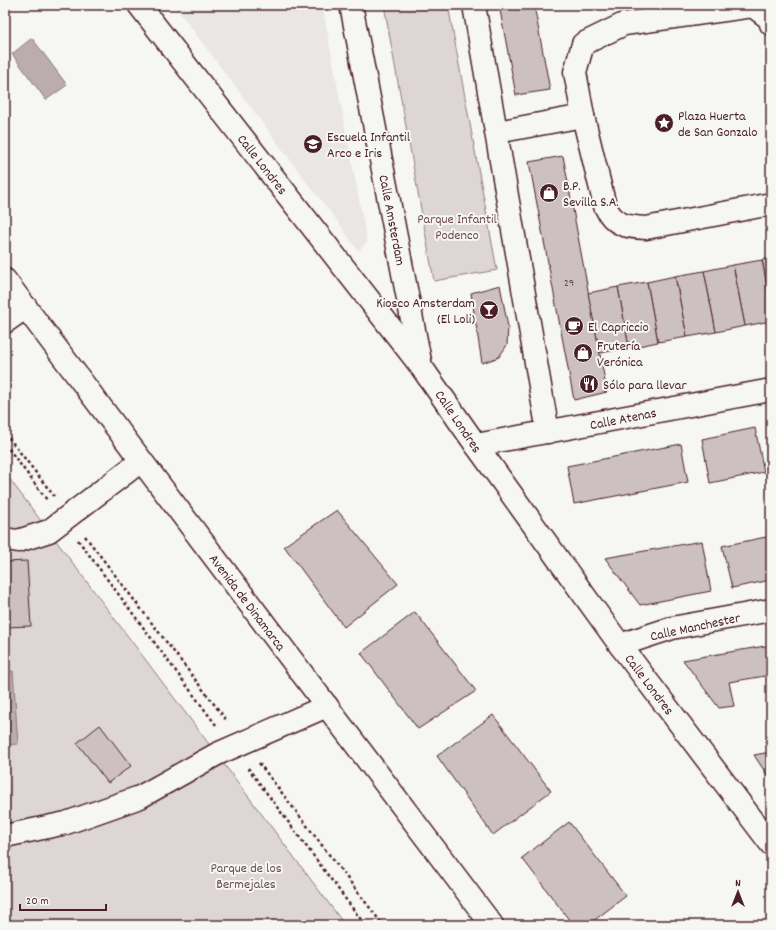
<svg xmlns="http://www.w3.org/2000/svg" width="776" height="930" font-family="Dekko,sans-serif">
<rect width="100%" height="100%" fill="#f6f6f2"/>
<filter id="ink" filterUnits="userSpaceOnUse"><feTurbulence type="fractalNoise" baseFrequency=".025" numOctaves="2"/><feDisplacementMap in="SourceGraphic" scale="8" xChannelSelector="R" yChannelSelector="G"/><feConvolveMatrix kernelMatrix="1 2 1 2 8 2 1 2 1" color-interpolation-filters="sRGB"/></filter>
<g filter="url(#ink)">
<polygon fill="#e9e6e3" points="174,5 322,5 367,242 358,251 339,223 309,185"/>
<g fill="#ddd6d5" stroke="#947a80">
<polygon points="384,5 448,5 497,270 434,281"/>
<polygon points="5,473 345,925 5,925"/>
</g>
<g fill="#bbadae" stroke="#8e747a">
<polygon points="32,38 67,85 46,100 12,54"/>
<polygon points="13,671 18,744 5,745 5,672"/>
</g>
<g fill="#ccc1c0" stroke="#4a1f2b">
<polygon points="499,5 534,5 550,90 516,95"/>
<polygon points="563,156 607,392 574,400 529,162"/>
<polygon points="771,258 771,307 762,260"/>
<polygon points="762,260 771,307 771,321 745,326 733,265"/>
<polygon points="733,265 745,326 716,332 704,271"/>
<polygon points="704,271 716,332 687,337 675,276"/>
<polygon points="675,276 687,337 658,342 647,282"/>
<polygon points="647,282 658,342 629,348 618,287"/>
<polygon points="500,285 508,327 507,345 499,357 482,363 471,293"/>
<polygon points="618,287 629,348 600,353 588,293"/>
<polygon points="755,428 764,472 710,483 702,439"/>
<polygon points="681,444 688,482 574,504 567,466"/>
<polygon points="337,510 398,584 344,627 284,546"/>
<polygon points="771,536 771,580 732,588 722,546"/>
<polygon points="702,541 711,591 640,605 605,558"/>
<polygon points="27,561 31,626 5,627 5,562"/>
<polygon points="415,612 476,691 418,729 361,653"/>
<polygon points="771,645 771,675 729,682 734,706 719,708 683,660"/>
<polygon points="493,715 551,791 493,835 437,756"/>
<polygon points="100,725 131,766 108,783 77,743"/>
<polygon points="771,752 771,781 754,755"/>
<polygon points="569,822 626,896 588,925 573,925 522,858"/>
</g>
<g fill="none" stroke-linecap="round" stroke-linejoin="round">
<g stroke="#4a1f2b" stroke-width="25">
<g id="minor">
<polyline points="139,5 420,365 476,445 620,645 771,844"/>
<polyline points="351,5 420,361"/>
<polyline points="474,5 548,432"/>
<path d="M583,116L605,206C614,226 627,227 646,228L771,204"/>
<polyline points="497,132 583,116 575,72 583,44 624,24 753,6 770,19 771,24"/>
<polyline points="5,322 26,307"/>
<polyline points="476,445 771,390"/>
<polyline points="5,539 18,541 49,531 141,461"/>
<polyline points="620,645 672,628 771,610"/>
<polyline points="5,836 66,823 140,797 217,754 327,706"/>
</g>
</g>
<g stroke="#4a1f2b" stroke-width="25">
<polyline id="major" points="5,280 492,925"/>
</g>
<g stroke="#4a1f2b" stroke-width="2.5" stroke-dasharray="3 3" stroke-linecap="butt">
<polyline points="5,433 54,496"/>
<polyline points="5,444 47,500"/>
<polyline points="85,536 227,721"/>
<polyline points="78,540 216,725"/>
<polyline points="259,763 383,925"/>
<polyline points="248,768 365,925"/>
</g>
<use href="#minor" stroke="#f6f6f2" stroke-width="22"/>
<use href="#major" stroke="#f6f6f2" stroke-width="22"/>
</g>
</g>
<defs>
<g id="sight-disc" transform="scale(1)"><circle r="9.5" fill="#4a1f2b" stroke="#f6f6f2"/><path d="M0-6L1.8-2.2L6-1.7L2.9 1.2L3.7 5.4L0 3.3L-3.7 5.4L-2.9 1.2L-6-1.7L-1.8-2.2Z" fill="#fff"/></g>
<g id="school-disc" transform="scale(1)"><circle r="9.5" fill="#4a1f2b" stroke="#f6f6f2"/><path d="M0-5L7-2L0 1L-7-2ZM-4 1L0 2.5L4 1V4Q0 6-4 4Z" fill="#fff"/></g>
<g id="shop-disc" transform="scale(1)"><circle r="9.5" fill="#4a1f2b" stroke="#f6f6f2"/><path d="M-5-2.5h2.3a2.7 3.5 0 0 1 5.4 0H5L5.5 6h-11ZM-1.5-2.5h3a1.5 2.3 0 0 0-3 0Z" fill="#fff"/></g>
<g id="bar-disc" transform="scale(1)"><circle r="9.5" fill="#4a1f2b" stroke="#f6f6f2"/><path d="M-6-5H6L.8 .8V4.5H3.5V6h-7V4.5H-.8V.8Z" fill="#fff"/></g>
<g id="cafe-disc" transform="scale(1)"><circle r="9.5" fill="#4a1f2b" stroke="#f6f6f2"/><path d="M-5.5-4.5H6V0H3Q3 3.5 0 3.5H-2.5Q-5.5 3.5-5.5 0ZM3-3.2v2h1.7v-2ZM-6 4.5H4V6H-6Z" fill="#fff"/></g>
<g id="restaurant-disc" transform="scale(1)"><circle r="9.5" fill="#4a1f2b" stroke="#f6f6f2"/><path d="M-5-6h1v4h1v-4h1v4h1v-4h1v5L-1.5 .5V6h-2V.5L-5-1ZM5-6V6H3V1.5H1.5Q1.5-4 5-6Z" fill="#fff"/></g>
</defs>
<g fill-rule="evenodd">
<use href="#sight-disc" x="664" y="123"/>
<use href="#school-disc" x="313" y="144"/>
<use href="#shop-disc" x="549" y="193"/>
<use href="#bar-disc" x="489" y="310"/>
<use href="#cafe-disc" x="574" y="326"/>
<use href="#shop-disc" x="583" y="353"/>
<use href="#restaurant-disc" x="589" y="384"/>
</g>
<g text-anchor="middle" stroke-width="4" stroke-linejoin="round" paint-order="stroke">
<g font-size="12" fill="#6a4850">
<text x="569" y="286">29</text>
</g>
<g font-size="14" fill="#4a1f2b" stroke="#f6f6f2" text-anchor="start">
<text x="678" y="120">Plaza Huerta<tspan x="678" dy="16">de San Gonzalo</tspan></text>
<text x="327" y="141">Escuela Infantil<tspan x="327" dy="16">Arco e Iris</tspan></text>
<text x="563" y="190">B.P.<tspan x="563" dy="16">Sevilla S.A.</tspan></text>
<text x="475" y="307" text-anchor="end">Kiosco Amsterdam<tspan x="475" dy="16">(El Loli)</tspan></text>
<text x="588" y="331">El Capriccio</text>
<text x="597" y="350">Frutería<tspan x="597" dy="16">Verónica</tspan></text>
<text x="603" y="389">Sólo para llevar</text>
</g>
<g font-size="14" fill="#4a1f2b" stroke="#f6f6f2">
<text transform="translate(263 164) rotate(52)" y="5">Calle Londres</text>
<text transform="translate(393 220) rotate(79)" y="5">Calle Amsterdam</text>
<text transform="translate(623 418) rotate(-11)" y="5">Calle Atenas</text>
<text transform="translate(459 421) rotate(56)" y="5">Calle Londres</text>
<text transform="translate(248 602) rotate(53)" y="5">Avenida de Dinamarca</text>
<text transform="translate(695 626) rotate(-12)" y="5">Calle Manchester</text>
<text transform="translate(650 684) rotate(53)" y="5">Calle Londres</text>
</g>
<g font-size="14" fill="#6f4d56" stroke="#f6f6f2">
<text x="457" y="223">Parque Infantil<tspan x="457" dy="16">Podenco</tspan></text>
<text x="246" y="872">Parque de los<tspan x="246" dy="16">Bermejales</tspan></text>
</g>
</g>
<rect width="776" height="930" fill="none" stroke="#f6f6f2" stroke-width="20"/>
<rect x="10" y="10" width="756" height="910" fill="none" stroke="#4a1f2b" stroke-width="1.5" filter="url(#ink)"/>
<g transform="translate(738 892)" stroke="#f6f6f2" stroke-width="3" paint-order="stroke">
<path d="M0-3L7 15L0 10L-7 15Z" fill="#4a1f2b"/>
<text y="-6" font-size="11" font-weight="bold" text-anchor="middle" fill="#4a1f2b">N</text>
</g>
<path d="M20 904v6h86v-6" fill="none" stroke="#4a1f2b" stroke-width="2"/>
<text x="26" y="904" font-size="12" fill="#4a1f2b" stroke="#f6f6f2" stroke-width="3" paint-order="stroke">20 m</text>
</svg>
